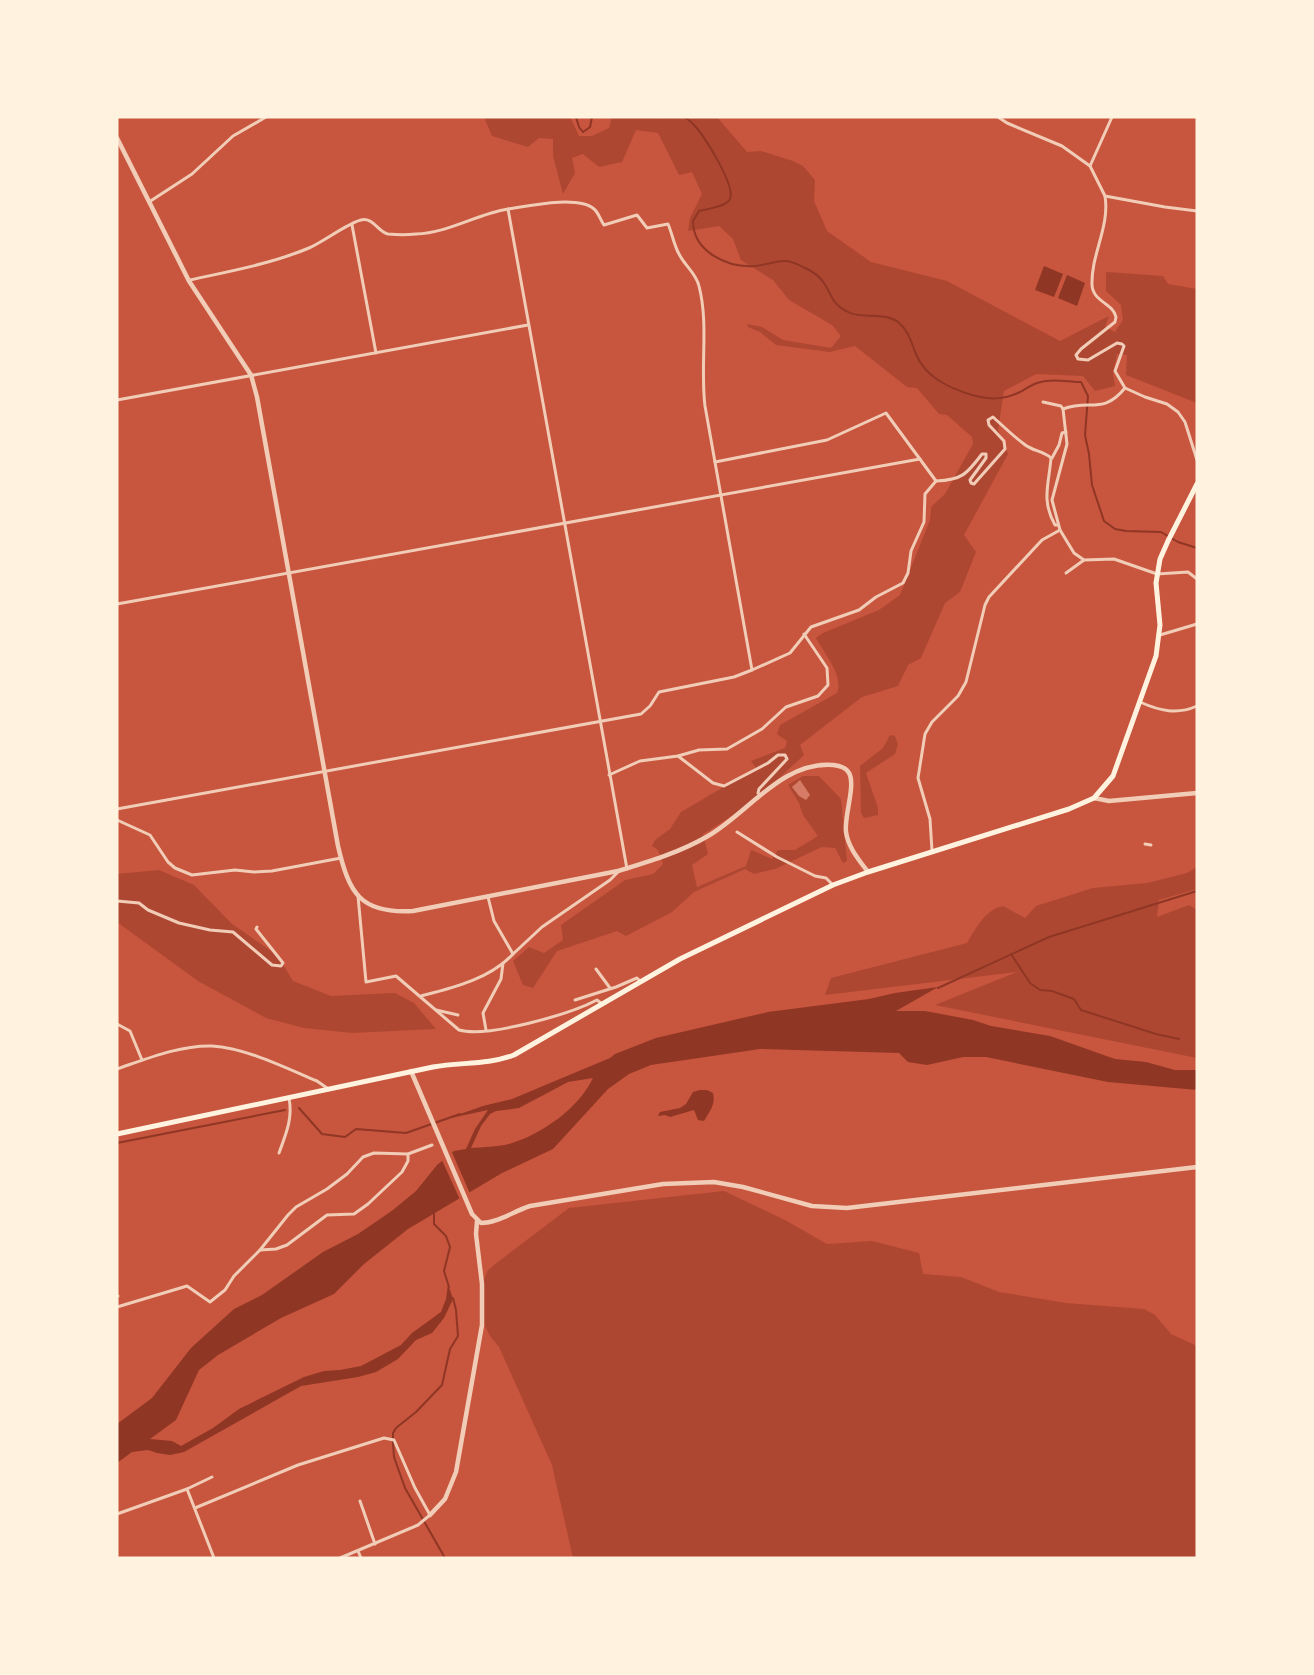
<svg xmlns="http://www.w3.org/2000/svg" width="1314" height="1675" font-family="'Asap Condensed',sans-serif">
<rect width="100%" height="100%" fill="#c8553d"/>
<g fill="#ae4732">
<path d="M484,117H570L579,136H592L609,128L612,117H659L662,119L665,117H717L747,152L761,151L793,161L803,166L815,180L814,201L827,231L871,262L947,281L1060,341L1109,316L1105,327L1115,332L1123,320L1121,305L1106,291V272L1163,276L1168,284L1197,289V403L1126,375L1127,355L1117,354L1113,374L1115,386L1095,391L1083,376L1036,374L1004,391L998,430L1008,454L964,535L976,552L960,592L945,603L921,658L908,665L898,686L862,697L800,745L804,755C773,784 740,813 703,834L708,854L692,865L697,887L746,866L751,850L772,859L778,850H795L818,836L803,815L799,803L788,785L803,776H819L841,799L847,861L843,863L835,848L822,847L775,869L754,874L745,869L694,892L672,912L626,936L617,931L557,951L533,988L523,985L513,961L529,947L544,953L563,940L561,925L625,880L653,874L663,864L658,850L652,846L655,840L670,829L681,812L756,768L751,761L785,748L787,741L777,734L780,725L837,693C844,676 824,653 816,638L823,633L879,610L900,595L930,520L931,507L945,494L973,444L972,437L947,415L939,414L917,388L907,387L855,346L830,352L776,345L760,332L748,327L747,324L762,327L783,340L831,348L841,336L832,325L789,300L773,280L741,260L733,239L719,226L688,231L690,218L702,194L692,172L679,175L658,133L636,130L622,162L599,167L583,154L572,158L575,173L563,194L553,156V139L539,138L528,147L492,136Z"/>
<polygon points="890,735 895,736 898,744 895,754 866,773 878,808 878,815 864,818 861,813 860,766 883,748"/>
<path d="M1197,867V889L1159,900L1157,917L1189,905L1197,910V1058L935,1005L1017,972L825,995L831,978L967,943C976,928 985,910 1003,906L1025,918L1036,906L1093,888L1147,883L1187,873Z"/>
<polygon points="159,870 194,885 232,924 277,955 293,981 331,996 395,993 414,1003 436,1029 352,1033 304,1028 266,1018 198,981 117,922 117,874"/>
<polygon points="724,1191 785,1220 827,1244 872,1241 919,1253 923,1274 961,1277 999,1292 1066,1303 1144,1309 1155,1315 1171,1334 1197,1346 1197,1558 573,1558 552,1465 499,1347 490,1336 483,1322 484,1279 488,1270 494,1265 569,1208"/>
</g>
<g fill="#8f3625" fill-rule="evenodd">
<polygon points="1044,266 1063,274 1054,297 1035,290"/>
<polygon points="1067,275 1085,283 1077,306 1058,298"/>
<path d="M938,987L896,1011H925L973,1020L991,1026L1050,1036L1115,1059L1146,1062L1175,1070H1197V1090L1108,1082L986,1057H963L927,1065L908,1062L899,1053L760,1049L651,1065L629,1074L608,1089L553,1149L502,1173L408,1229L364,1264L334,1294L281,1318L218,1355L199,1370L176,1420L150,1439L172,1441L181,1446L213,1428L239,1409L304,1377L324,1371L340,1370L361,1366L401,1345L412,1333L441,1312L446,1299L448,1284L453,1299L444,1318L432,1333L416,1340L398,1359L376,1372L358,1377L301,1386L184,1452L170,1455L157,1453L148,1450L132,1452L117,1463V1424L152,1398L191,1348L234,1309L262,1295L323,1252L358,1234L393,1210L416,1191L437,1165L454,1151L466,1149L475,1129L488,1110L446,1119L483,1106L512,1099L610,1058L615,1054L656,1038L768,1012L869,999L895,993ZM593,1078C579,1108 541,1135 509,1144C497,1147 483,1147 471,1148L481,1126L490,1114L496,1111L519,1108L568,1082Z"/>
<path d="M700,1090H707L713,1093C716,1105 709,1112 704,1121L698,1120L694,1110L670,1117L665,1115L658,1116L660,1112L680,1108L686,1104L693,1092Z"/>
</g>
<polygon fill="#c8553d" points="451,1150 471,1196 461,1202 441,1158"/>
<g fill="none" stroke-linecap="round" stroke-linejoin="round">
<g stroke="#8f3625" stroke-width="2">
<polyline points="576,117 579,127 583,132 590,127 592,117"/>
<path d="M685,117C687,119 690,121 692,123C703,133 736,186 730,199C726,207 707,209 699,211L693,221C693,252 728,268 755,266C776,264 782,255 803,267C812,271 819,275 824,283C832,295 832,304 846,311C861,320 883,311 898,322C909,331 911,342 916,354C925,377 949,388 972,395C990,400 1004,400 1020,392C1027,388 1034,383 1041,382C1052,378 1069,382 1081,382L1088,396L1085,435L1089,454L1092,485L1104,521L1115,529L1126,531L1161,532L1178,542L1197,548"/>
<polyline points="1011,954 1030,983 1040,990 1052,991 1074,999 1081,1010 1156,1034 1179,1039"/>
<polyline points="938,988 1049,937 1197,891"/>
<polyline points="299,1108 322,1134 345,1137 356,1129 406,1133 460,1114"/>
<polyline points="117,1143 285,1110"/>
<polyline points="434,1212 434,1224 446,1236 450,1247 444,1271 449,1287"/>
<polyline points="445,1558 405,1488 394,1457 393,1443 393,1433 396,1428 416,1412 442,1385 450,1349 458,1336 456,1310 453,1298"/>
</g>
</g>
<polygon fill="#d67c66" points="800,780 810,795 806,800 799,796 792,787"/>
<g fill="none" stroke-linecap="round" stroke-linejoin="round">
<g stroke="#f1ccb7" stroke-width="3">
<polyline points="998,117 1007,123 1062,146 1090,166"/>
<polyline points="1112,117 1090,166 1105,196 1165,207 1197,211"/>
<path d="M1105,196C1110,227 1091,254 1092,285C1093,302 1113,303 1116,317L1115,322L1081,349L1076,355L1078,359L1088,360L1117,343L1122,344L1124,346L1115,371L1125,388"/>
<polyline points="149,202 192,174 233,136 266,117"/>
<polyline points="352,225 376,353"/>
<path d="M190,280C230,271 271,264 309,248C323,242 348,223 361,220C373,217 378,232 388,234C397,235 408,235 416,234C448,233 477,214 508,209L627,869"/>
<polyline points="117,400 528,325"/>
<polyline points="1043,402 1061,406 1063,409 1067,444 1052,500 1060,530 1074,553 1084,560 1114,559 1157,574 1188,572 1197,579"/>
<path d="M1063,409C1090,399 1103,415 1125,388L1145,397L1167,404L1178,412L1185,422L1197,460"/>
<polyline points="1052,458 1059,445 1062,433 1066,432"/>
<path d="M715,462L827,440L886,413L936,481C962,480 967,474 982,454H986V458L970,480L971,483L974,484L1005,449L1004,441L989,425L988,420L993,417C1003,426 1013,436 1024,444C1032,451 1044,451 1051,458C1049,484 1041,500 1055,525H1058"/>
<polyline points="1066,573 1084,560"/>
<polyline points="117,604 920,459"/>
<polyline points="1160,635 1197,624"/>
<polyline points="752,670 790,653 811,627 859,610 876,597 903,583 908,573 911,551 924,522 925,494 936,481"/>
<path d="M1140,702C1160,711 1177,715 1197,706"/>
<polyline points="678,756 713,783 724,786 768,763 778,755 785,755 787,759 759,789 758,793 760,795"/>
<polyline points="609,775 640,761 678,756 699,750 727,749 762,729 786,707 818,696 828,685 827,668 804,634"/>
<path d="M117,809L641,714L650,706L659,692L734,677L752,670L705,406C700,366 709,325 699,286C696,273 685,266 679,254C674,245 672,233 668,224L647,228L637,215L604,225C600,220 599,213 594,209C578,195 528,206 508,209"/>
<polyline points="117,820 150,835 168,862 175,868 192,875 235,870 254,872 272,871 341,858"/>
<polyline points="737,832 777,857 815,876 826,878 833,885"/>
<polyline points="1145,844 1151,845"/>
<polyline points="932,851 930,819 918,778 925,734 932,722 958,696 966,682 985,605 989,597 1042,540 1060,530"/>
<path d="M358,896L366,982L396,976L459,1030C488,1038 570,1014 597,1000L602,1004"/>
<polyline points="117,901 139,903 148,910 179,923 210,930 233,932 272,965 281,966 283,963 256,929 257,927"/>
<polyline points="513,954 542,927 610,880 618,872"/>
<polyline points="596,969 610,988"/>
<path d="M421,996C452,988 490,979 513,954L494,921L488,897"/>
<polyline points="575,1000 616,987 637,978 640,981"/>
<polyline points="436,1010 458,1015"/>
<polyline points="117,1024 130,1031 142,1060"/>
<polyline points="486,1030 483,1013 501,979 503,963"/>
<path d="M117,1069C146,1059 180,1045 212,1046C246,1048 286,1068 317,1081L327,1088"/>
<path d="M279,1153C286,1134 293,1118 289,1098"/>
<polyline points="260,1250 276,1249 287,1245 327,1215 354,1214 368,1204 402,1172 408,1161 408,1154"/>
<polyline points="117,1296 118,1296"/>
<polyline points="117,1307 187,1286 210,1302 225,1290 234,1276 260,1250 288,1215 296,1207 327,1189 347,1174 363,1157 374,1153 408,1154 432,1145"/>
<polyline points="187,1489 214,1558"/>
<polyline points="360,1501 375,1544"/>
<polyline points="195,1508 298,1465 384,1438 394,1440 415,1488 430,1515 418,1525 340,1558"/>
<polyline points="117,1514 187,1489 212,1477"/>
<polyline points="358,1551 361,1558"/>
</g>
<g stroke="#f1ccb7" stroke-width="4.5">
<path d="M117,138L189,281L251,375L257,397L338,846C349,893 360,914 413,911L618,871C648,862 681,852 708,836C748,813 782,761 833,765C839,766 846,767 849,773C856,785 844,816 846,832C848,847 859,860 868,872"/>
<polyline points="1094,798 1109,801 1197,793"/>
<path d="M411,1071L472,1214L481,1223C498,1223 514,1211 530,1206L663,1184L714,1182L743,1187L812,1206L847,1208L1197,1167"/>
<polyline points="430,1515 445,1499 456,1472 482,1325 482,1284 476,1234 477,1221"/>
</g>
<path stroke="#fff3e0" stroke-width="5" d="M117,1134L433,1067C461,1062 487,1065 514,1055L680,959L833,885L868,872L1069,809L1094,798L1113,776L1156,656L1160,625L1156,583L1160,559L1168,541L1197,484"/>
</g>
<rect width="1314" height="1675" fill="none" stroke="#fff3e0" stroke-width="237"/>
</svg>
